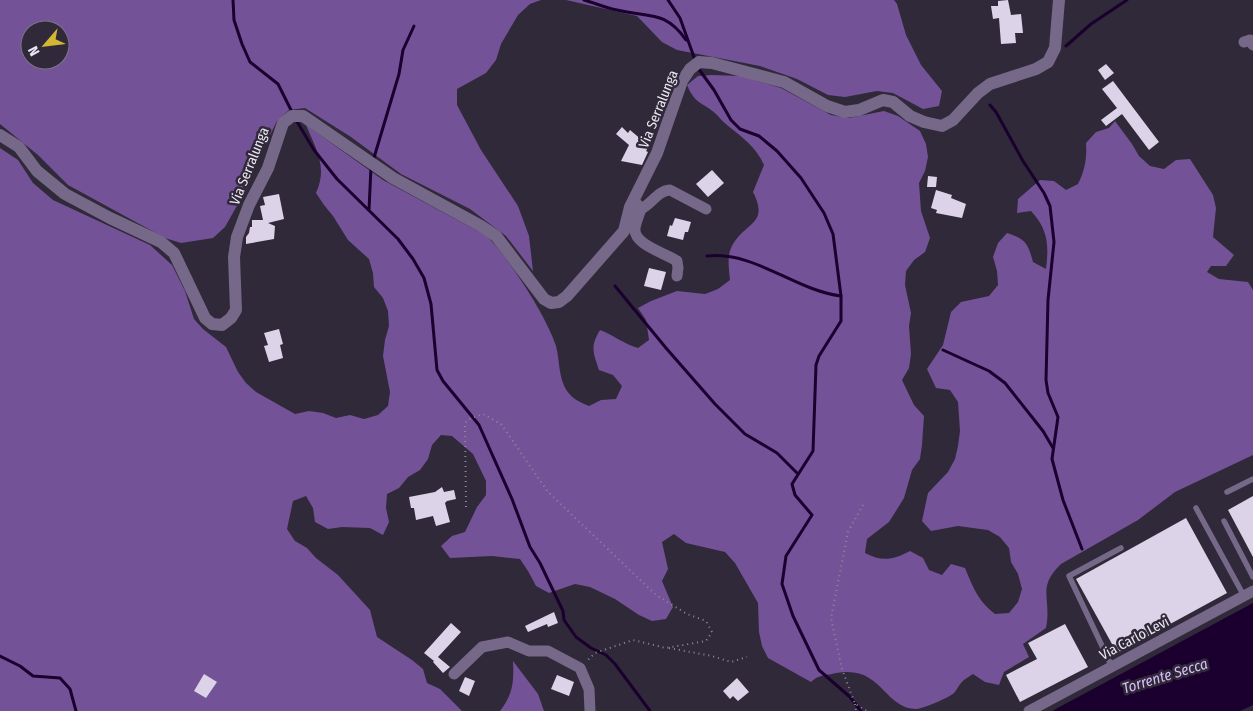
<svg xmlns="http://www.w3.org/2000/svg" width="1253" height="711" font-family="'Fira Sans Condensed',sans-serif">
<rect width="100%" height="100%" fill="#302939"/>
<g fill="#745297" fill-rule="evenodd">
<path d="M0,0H541L530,4L518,15L501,44L496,60L486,73L457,89V105L481,150L518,206L529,236L533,271L506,236L470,209L401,174L351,137L305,108L289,110L277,121L265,145L248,186L225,227L213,238L181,243L165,238L68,185L38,155L0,124ZM30,30H60V60H30Z"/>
<polygon points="566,0 894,0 897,4 906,35 921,65 942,91 939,106 923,109 893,93 877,91 845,97 828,95 797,79 760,66 677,50 662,42 637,16"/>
<path d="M711,75L741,76L781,88L831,115L849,118L884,111L898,116L920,131L926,144L928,157L925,171L919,183L921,211L930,238L925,252L914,260L906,271L905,285L911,313L909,326L911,354L909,368L902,380L914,405L924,416L922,445L920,459L912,470L904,498L889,522L867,539L865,553C882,562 893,560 910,551L923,558L929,570L942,575L951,564L965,568C973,587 978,601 995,614L1009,613L1018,602L1022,589L1018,574L1011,562L1009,548L1000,537L988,530L958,526L931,531L922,521L928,493L948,472L955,459L958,446L960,431L958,402L950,390L936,388L927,369L943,345L951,312L961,302L989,296L998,285L997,271L993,257L998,243L1007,233C1026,239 1028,244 1033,262L1046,269C1049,245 1048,229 1031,211L1017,213L1018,199L1040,180L1054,181L1066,190L1078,184C1085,170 1087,158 1086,143L1096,132L1109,128L1115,121L1132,144L1139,156L1150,166L1164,169L1176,160L1190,159L1213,195L1216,208L1213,237L1234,255L1226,266H1211L1207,272L1219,279L1248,282L1253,290V455L1175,492L1138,520L1061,564C1036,588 1052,598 1046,628L1023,644L1029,657L1004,672L999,685L985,682L973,674C969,677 964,679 961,683C958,686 957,690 954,693C950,697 923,709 916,709C882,708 882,662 832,674C824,675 817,676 811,682L768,658L762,646L759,632L758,603L735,563L725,552L686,543L674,534L662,542L668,569L662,581L673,607L666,619L652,621L639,615L615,599L590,587L575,584L549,593L536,586L528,571L520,559L492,556L450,558L441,546L452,536L465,532L477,507L486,495V481L473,454L452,436L441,435L432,445L428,459L420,470L408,477L399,488L387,494L386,508L389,522L383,535L370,528L342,527L328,529L315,522L313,508L306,496L293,501L287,529L295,541L307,548L316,558L338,575L370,610L377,637L412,660L423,669L427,683L440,689L462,711H0V148L18,160L33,183L53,200L150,245L172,265L185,291L194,319L203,329L226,347L238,372L246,383L256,392L295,414L309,411L323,413L336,418L350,415L364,419L378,415L388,406L390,392L383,356L385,340L389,326L388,311L383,298L374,287L373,273L369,259L348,240L333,216L324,205L316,193C328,167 316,149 306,125L383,180L487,236C509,259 546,315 556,346C560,361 558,377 567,391C573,399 579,402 589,406L601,400L616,399L622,386L613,375L599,370C593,352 590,347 600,330C613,335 624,344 638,348L649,340L646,320L638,308L651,301L677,291L705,294L718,289L730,280C729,270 727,257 731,248C744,221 770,226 753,192L764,165C756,147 742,137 727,125C723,122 720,118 716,114C702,101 696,106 687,85L698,76Z"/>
<path d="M513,661L538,694L544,711H500C513,694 514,682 513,661Z"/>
</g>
<polygon fill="#1b002f" points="1253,603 1253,705 1240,711 1052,711"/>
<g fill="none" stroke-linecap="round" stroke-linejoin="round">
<g stroke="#1b002f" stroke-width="3">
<polyline points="233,0 234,20 242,44 250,62 278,84 292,112"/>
<path d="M584,0C595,3 606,8 617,10C649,18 665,10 686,40"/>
<polyline points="668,0 680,18 695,60"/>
<polyline points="1066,46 1091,24 1127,0"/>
<polyline points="698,68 714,90 731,120 740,129 759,136 777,151 801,178 824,213 833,234 841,296 841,321 819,356 816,365 813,451 792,484 795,495 812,515 786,556 782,584 793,616 819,670 850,697 861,711"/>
<polyline points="990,105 996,112 1023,161 1044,193 1050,206 1054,242 1048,300 1046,380 1048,393 1058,417 1052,459 1063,500 1082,549"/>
<polyline points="296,120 314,150 337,179 398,239 413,259 424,278 431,304 437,370 443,381 479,425 512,499 530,547 540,563 551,586 563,611 564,620 576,637 591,648 606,655 615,664 650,711"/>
<polyline points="373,161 399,74 403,50 414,26"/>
<polyline points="369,210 371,167"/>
<path d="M707,256C755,251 794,290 841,296"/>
<polyline points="615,286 666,348 715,404 745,434 777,453 797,473"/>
<polyline points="943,350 989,371 1005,383 1043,431 1053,448"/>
<polyline points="0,656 20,666 33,676 60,678 70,689 76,711"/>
</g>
</g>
<g fill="#dcd3e8">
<polygon points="1008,0 1011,15 1021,14 1023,33 1015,33 1016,43 1001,44 999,18 993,19 991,6 998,6 998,1"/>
<polygon points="1106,64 1114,73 1105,80 1098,70"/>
<polygon points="1113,81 1159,142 1149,150 1122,114 1106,126 1101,120 1117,108 1102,89"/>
<polygon points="622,127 628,133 630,130 649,146 646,151 648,152 642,165 621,161 629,145 616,134"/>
<polygon points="712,170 724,183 708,197 696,184"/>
<polygon points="928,176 937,177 936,187 927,187"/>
<polygon points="936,190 952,195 951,198 966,204 962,218 936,213 937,210 931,208"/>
<polygon points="279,194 284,219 268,223 275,226 274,239 246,244 246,237 249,233 250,227 252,227 252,220 263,220 260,206 265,205 263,197"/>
<polygon points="675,218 691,222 688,232 685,232 683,240 667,236 670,225 672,226"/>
<polygon points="649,268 666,272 661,290 644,286"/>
<polygon points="279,329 283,344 280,345 283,358 269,362 264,346 268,345 264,333"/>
<polygon points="442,487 444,492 454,490 456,499 447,501 445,503 450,522 436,526 433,516 416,520 414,508 411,508 409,497 435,492"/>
<polygon points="1253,496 1253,557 1228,510"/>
<polygon points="1186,518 1227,593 1117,653 1076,579"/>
<polygon points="554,612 558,623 548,627 547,624 528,632 525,626"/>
<polygon points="451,623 461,632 438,657 450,667 443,673 433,662 434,661 424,653"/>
<polygon points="1065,624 1088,667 1020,702 1006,675 1037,659 1028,643"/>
<polygon points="204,674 217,682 206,698 194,691"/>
<polygon points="557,675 574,682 569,696 551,689"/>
<polygon points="465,677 475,681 469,696 459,691"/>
<polygon points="737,678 749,692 738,701 733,696 730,699 723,691"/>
</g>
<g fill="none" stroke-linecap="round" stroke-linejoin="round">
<g stroke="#8f8a97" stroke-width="2" stroke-dasharray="1 4" stroke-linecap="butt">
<polyline points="863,505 848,532 831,618 842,669 855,704 867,711"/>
<polyline points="466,507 465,423 471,418 483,414 501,424 548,492 656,595 687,614 706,621 712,632 706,641 666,648 633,640 595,653 588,660"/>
<polyline points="669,648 712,656 731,662 747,657"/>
<polyline points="855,704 856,711"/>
</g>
<g stroke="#766888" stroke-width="5.5">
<polyline points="1227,492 1253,479"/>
<polyline points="1196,508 1244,596"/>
<polyline points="1224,521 1253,577"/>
<polyline points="1112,667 1069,576 1121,548"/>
</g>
<g stroke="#766888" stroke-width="11">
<polyline points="1244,42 1250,40 1253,45"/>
<path d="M637,204L641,209C652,204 657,191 670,190L706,209"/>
<path d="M641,209C639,215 636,222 635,228C633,245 666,253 677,261L678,268L677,276"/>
<polyline points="454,674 482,647 508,642 529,651 548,651 580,668 589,689 590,711"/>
<polyline points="1029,711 1253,591"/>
</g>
<polyline stroke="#766888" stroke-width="12" points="0,135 19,147 37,171 65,194 110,218 161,242 174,253 205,318 212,324 222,325 231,318 236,310 234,257 237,237 249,205 268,168 283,123 292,116 303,116 393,178 481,226 496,236 544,299 551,303 559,302 567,296 624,231 630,207 657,153 682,81 690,69 699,62 712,63 784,82 827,106 845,112 859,110 883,100 893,102 910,116 924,122 942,126 953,120 978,93 990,84 1036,69 1048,62 1055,48 1059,0"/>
</g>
<g text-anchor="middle" stroke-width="5" stroke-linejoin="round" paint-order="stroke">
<g font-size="14" fill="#ece8f2" stroke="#302939">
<text transform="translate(658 109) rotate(-68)" y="5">Via Serralunga</text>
<text transform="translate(249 166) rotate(-68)" y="5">Via Serralunga</text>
<text transform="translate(1134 638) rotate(-28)" y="5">Via Carlo Levi</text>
</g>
<g font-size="15" font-style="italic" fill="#d7bcf7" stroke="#302939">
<text transform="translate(1165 676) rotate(-17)" y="5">Torrente Secca</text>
</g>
</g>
<g transform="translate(45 45) rotate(242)"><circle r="24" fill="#302939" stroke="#7b7583"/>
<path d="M0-4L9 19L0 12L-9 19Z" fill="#d4b635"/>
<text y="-8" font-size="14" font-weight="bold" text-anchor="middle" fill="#ece8f2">N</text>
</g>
</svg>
